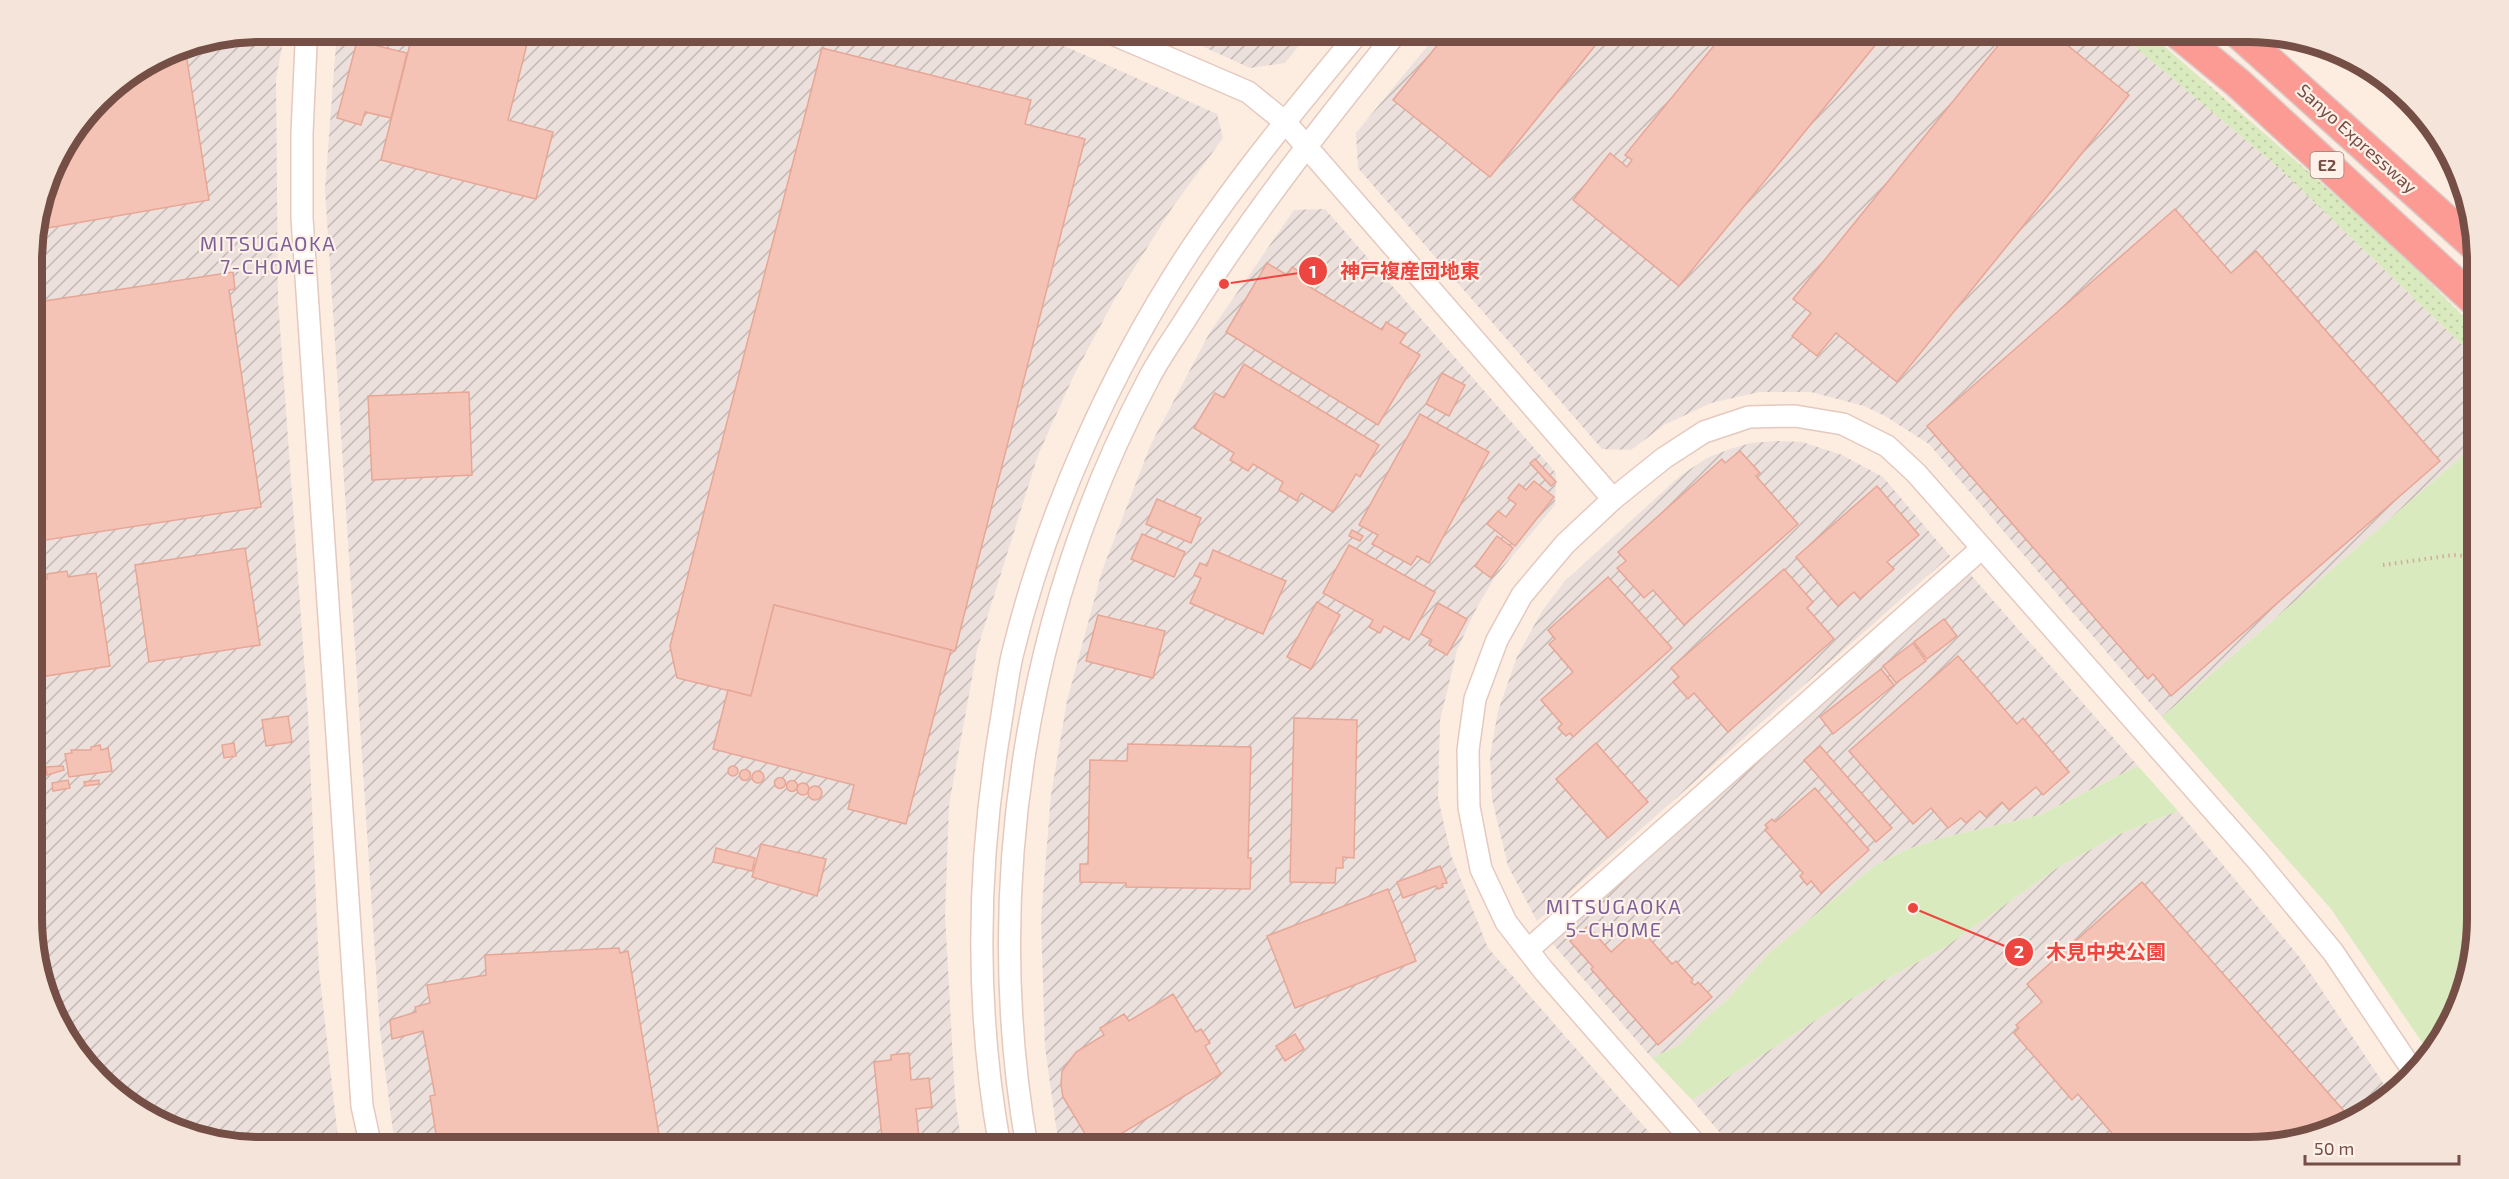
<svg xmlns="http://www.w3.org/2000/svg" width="2509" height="1179" font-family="'Exo 2','Noto Sans JP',sans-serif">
<defs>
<pattern id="industrial-furrows" width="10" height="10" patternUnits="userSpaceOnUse" patternTransform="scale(1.5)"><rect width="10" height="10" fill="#ebe0dc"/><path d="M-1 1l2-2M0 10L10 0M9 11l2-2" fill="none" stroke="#c3b8b4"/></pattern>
<pattern id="grass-dots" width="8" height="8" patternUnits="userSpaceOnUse" patternTransform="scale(1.5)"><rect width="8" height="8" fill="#d9ebbe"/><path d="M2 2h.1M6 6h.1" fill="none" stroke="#becba5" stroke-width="1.8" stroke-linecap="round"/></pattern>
</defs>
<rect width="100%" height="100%" fill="#fdece0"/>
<g fill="url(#industrial-furrows)">
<polygon points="261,32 285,32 276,78 278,301 308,715 319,970 339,1147 261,1147 173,1130 121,1100 79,1057 49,1005 34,948 32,246 55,160 109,89 173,49"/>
<polygon points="337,32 1033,32 1217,114 1223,138 1172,208 1113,302 1073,377 1038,455 977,650 949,805 945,915 955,1097 962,1147 395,1147 380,1031 325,189"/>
<polygon points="1171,32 1310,32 1285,63 1250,68"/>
<polygon points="1439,32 2117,32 2279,168 2476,358 2476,444 2162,717 1929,444 1885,416 1864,406 1811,392 1759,392 1711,403 1664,425 1631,450 1602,449 1358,168 1356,133"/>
<polygon points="1325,209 1556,473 1555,505 1495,577 1477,607 1457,650 1440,720 1438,798 1451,855 1488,948 1662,1147 1059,1147 1045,1047 1041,919 1051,795 1067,701 1102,571 1151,444 1210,332 1294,210"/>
<polygon points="1777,441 1802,442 1842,455 1883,477 1950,556 1537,921 1508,866 1492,799 1490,757 1498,711 1517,657 1542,611 1565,581 1680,476 1707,458 1730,449 1751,443"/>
<polygon points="1970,574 2138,766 2040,815 1941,838 1903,851 1874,866 1768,954 1727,1000 1700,1023 1679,1045 1652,1058 1552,943"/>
<polygon points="2178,811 2301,959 2391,1095 2376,1109 2322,1135 2263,1147 1732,1147 1692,1100 1836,1007 1945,947 2057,868 2117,835"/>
</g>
<polygon fill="url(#grass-dots)" points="2117,32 2148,32 2390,243 2476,329 2476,358 2279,168"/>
<g fill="#d9ebbe">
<polygon points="2476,444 2477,918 2460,1006 2430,1054 2331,909 2162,717"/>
<polygon points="2138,766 2178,811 2117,835 2057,868 1945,947 1836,1007 1692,1100 1652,1058 1679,1045 1700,1023 1727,1000 1768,954 1874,866 1903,851 1941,838 2040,815"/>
</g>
<g fill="#f4c3b6" stroke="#e7a696" stroke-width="1.5">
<polygon points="413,32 530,32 508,120 553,132 536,199 381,160"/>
<polygon points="1448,32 1606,32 1490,177 1393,100"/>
<polygon points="1725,32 1886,32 1679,286 1573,200 1610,153 1627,167 1632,160 1625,155"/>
<polygon points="2009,32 2051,32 2129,95 1897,382 1836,333 1817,356 1792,336 1811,313 1793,299"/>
<polygon points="357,41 407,53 391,118 365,112 361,125 337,118"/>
<polygon points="185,47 209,200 36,230 55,160 109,89 173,49"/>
<polygon points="822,48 1031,100 1025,124 1085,139 955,651 774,605 751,696 677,678 670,646"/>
<polygon points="2175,209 2231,273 2256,251 2440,461 2171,696 2153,674 2148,679 1927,426"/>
<polygon points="1267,263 1287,275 1292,267 1312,279 1308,286 1382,330 1386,322 1406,334 1400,343 1420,355 1378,425 1226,332"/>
<polygon points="233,272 235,289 229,290 261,507 33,542 32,303"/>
<polygon points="1244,364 1379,445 1360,477 1356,474 1333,512 1301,493 1297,501 1279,490 1283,482 1253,464 1248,471 1230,460 1234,453 1194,428 1215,393 1224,398"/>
<polygon points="1442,373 1465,385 1449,416 1426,404"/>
<polygon points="469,392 472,475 372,480 368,396"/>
<polygon points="1420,414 1489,452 1429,563 1417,556 1411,565 1372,544 1378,535 1359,525"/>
<polygon points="1740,451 1760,473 1756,476 1798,524 1684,625 1653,590 1644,598 1617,568 1626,561 1618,552 1722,459 1725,463"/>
<polygon points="1535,459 1556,482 1551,486 1530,463"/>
<polygon points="1534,481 1554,497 1515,546 1487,524 1498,511 1506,517 1516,504 1508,498 1519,484 1526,490"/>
<polygon points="1877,486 1919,535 1887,562 1894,569 1860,599 1854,592 1838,606 1796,557"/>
<polygon points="1157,499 1201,518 1191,543 1146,524"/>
<polygon points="1352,530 1363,536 1360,541 1349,536"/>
<polygon points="1142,534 1185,552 1174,577 1131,559"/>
<polygon points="1497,536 1513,548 1491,578 1475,566"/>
<polygon points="1349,545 1435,592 1409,640 1384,626 1380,633 1369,627 1373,620 1323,593"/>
<polygon points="245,548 260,645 149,662 135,565"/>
<polygon points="1213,550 1286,581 1263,634 1190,603 1201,578 1194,575 1200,563 1207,566"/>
<polygon points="1784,569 1813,602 1807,608 1834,639 1728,732 1694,693 1688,699 1673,682 1679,677 1671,668"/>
<polygon points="67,571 68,577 96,573 110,666 33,678 33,577 35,576 36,580 47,579 47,574"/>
<polygon points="1608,577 1672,648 1573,737 1570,733 1566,736 1558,728 1562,724 1541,700 1573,672 1549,644 1555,639 1548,630"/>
<polygon points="1317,602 1340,615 1311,669 1287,657"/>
<polygon points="1438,603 1467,619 1447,655 1429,645 1432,640 1421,634"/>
<polygon points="774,605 951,650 906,824 848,809 854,785 713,749 728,690 751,696"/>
<polygon points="1098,615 1165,631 1153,678 1086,661"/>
<polygon points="1944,619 1957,636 1927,659 1914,642"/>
<polygon points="1913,643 1926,661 1896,683 1883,666"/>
<polygon points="1958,656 2017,724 2023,718 2069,772 2043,795 2036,787 2009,810 2002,802 1986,817 1980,811 1966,823 1961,818 1948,828 1931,808 1913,824 1849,751"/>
<polygon points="1881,669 1894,685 1833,734 1820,717"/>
<polygon points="288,716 292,742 266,746 262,720"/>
<polygon points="1294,718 1357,720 1354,858 1343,857 1343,868 1336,868 1335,883 1290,882"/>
<polygon points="234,743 236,756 224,758 222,745"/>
<polygon points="1596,743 1648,802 1608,838 1556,779"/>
<polygon points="1128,744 1251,747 1248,858 1251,858 1250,889 1126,887 1126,883 1080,882 1080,864 1088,864 1090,760 1127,761"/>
<polygon points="100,745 101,750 108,748 112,771 69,777 65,754 72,753 71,750 91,750 91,747"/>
<polygon points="1820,746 1892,828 1876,842 1804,760"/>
<circle cx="733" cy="771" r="5"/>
<polygon points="63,766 64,770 47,775 46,767"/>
<polygon points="42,767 44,775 37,776 35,768"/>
<circle cx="745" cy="775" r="5.5"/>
<circle cx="758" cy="777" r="6"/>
<circle cx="780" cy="783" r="5.5"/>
<polygon points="68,780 70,788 53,791 52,783"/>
<polygon points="99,780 99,784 85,786 84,782"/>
<circle cx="792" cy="786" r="5.5"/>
<circle cx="803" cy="789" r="6"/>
<circle cx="815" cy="793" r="7"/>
<polygon points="1815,788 1869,850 1821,893 1811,881 1807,885 1800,876 1803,873 1765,830 1768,828 1765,825 1772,819 1775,822"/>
<polygon points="761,844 826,859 817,896 752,877"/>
<polygon points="716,848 755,858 752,871 713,862"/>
<polygon points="1440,866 1447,883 1442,884 1443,887 1438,889 1436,886 1403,898 1397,882"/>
<polygon points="2142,882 2352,1120 2322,1135 2263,1147 2124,1147 2078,1094 2072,1100 2014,1033 2019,1028 2016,1025 2042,1002 2027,984"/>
<polygon points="1388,889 1416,961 1295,1008 1267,936"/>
<polygon points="1588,926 1611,952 1639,927 1672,964 1676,961 1693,980 1691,982 1695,985 1698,982 1712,997 1658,1045 1591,969 1593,967 1570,941"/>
<polygon points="619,948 620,953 628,951 661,1147 438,1147 430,1096 435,1095 423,1031 392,1039 390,1020 416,1012 415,1007 430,1003 427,985 486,975 485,955"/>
<polygon points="1173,994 1196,1032 1201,1029 1210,1043 1205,1046 1221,1074 1099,1147 1093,1147 1063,1097 1061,1085 1062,1071 1076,1052 1104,1035 1100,1028 1124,1014 1129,1021"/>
<polygon points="1295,1034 1304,1049 1285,1061 1276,1046"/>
<polygon points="909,1053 911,1080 929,1078 932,1107 916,1109 920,1147 883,1147 874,1062 891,1060 891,1055"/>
</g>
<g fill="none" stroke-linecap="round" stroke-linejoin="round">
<g stroke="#e4c9bf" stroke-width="24">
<g id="minor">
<polyline points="309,32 306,45 302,133 302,218 362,1106 371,1147"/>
<polyline points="1108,32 1248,92 1285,122 1613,499"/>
<polyline points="1528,950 1982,548"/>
<path d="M1000,1147C975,1009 977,866 1000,728C1004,704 1007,679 1012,656C1046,515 1111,370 1191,249C1242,173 1301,102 1359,32"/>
<path d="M1027,1147C982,889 1025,612 1148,380C1159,358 1174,338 1187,317C1250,217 1323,124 1397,32"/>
<polyline points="1698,1147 1544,971 1506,922 1481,869 1469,807 1468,750 1475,699 1497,640 1522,595 1565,544 1613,499 1664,458 1704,432 1749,417 1795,416 1843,424 1887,446 1916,473 2257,860 2333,952 2415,1074"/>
</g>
</g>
<g stroke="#d8cdcb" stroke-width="33">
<g id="highway">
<polyline points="2176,32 2238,83 2476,302"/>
<polyline points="2237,32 2476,247"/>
</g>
</g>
<polyline stroke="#d8a69a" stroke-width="4" stroke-dasharray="1.5 4.5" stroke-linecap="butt" points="2383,565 2453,555 2476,557"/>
<use href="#minor" stroke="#fff" stroke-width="21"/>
<use href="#highway" stroke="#fb9b94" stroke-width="30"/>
</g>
<g text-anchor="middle" stroke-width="4.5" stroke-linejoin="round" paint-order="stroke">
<rect fill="#fff1e7" stroke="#9e7f76" stroke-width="1.5" x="2310.5" y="152" width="33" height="26" rx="4.5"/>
<g font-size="16" font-weight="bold" fill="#754e46">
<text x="2327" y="171">E2</text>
</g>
<g font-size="18" fill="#754e46" stroke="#fff1e7">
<text transform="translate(2357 139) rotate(42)" y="6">Sanyo Expressway</text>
</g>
<g font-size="20" letter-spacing="1.5" fill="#7c6199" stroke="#fff1e7">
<text x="268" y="251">MITSUGAOKA<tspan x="268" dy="23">7-CHOME</tspan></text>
<text x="1614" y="914">MITSUGAOKA<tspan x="1614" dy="23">5-CHOME</tspan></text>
</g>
</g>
<path d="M0 0H2509V1179H0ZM261 42H2248A219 219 0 0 1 2467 261V918A219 219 0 0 1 2248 1137H261A219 219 0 0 1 42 918V261A219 219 0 0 1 261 42Z" fill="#f4e4da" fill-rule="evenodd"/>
<path fill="none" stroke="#754e46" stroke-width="8" d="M261 42H2248A219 219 0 0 1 2467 261V918A219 219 0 0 1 2248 1137H261A219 219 0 0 1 42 918V261A219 219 0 0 1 261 42Z"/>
<path fill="none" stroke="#ed453f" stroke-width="2" d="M1224 284L1313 271M1913 908L2019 952"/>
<g fill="#ed453f" stroke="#fff1e7" stroke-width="2">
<circle cx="1224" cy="284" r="6"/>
<circle cx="1913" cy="908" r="6"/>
<circle cx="1313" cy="271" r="15"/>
<circle cx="2019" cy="952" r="15"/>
</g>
<g font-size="18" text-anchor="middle" font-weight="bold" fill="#fff">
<text x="1313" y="278">1</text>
<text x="2019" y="958">2</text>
</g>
<g font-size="20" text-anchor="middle" font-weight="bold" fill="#ed453f" stroke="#fff1e7" stroke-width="4.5" stroke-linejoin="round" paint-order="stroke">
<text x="1410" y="278">神戸複産団地東</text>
<text x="2106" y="959">木見中央公園</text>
</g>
<path d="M2305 1155v9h154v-9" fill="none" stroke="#754e46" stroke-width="3"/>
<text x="2314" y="1155" font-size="18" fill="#754e46" stroke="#fff1e7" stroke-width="4.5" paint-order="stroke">50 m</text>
</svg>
